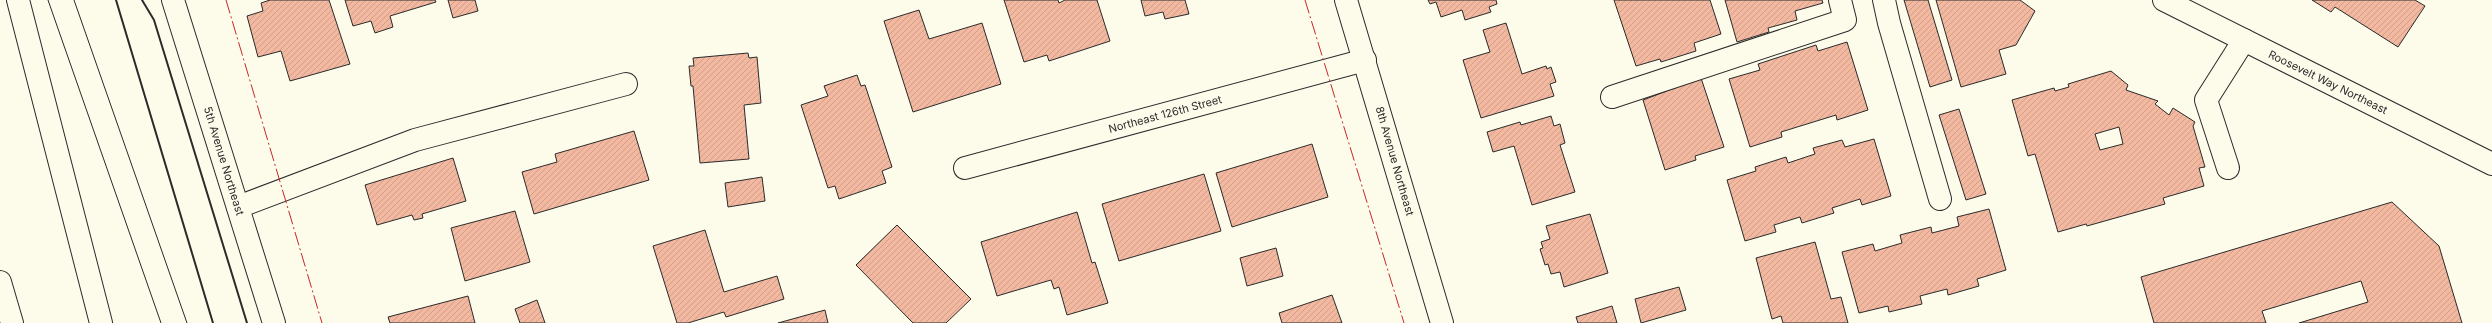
<svg xmlns="http://www.w3.org/2000/svg" width="2492" height="323" font-family="Inter,sans-serif">
<defs>
<pattern id="building-hatch" width="6" height="6" patternUnits="userSpaceOnUse"><rect width="6" height="6" fill="#f2b8a0"/><path d="M-1 1l2-2M0 6l6-6M5 7l2-2" fill="none" stroke="#d09e8a"/></pattern>
</defs>
<rect width="100%" height="100%" fill="#fdfbea"/>
<g fill="url(#building-hatch)" stroke="#2b2b2b" fill-rule="evenodd">
<polygon points="270,0 329,0 350,64 290,81 281,51 258,57 247,16 263,11 261,3"/>
<polygon points="345,0 435,0 436,2 390,16 393,27 375,33 371,21 353,26"/>
<polygon points="448,0 475,0 478,11 453,18"/>
<polygon points="1004,0 1058,0 1059,3 1065,0 1097,0 1110,41 1049,61 1047,55 1024,62"/>
<polygon points="1141,0 1185,0 1189,14 1165,19 1163,12 1145,16"/>
<polygon points="1428,0 1496,0 1497,4 1489,7 1491,12 1465,20 1462,10 1441,17 1436,2 1430,4"/>
<polygon points="1614,0 1710,0 1721,34 1694,43 1696,51 1661,62 1660,59 1636,66"/>
<polygon points="1725,0 1822,0 1823,3 1795,11 1797,20 1768,28 1769,32 1737,42"/>
<polygon points="1904,0 1928,0 1952,80 1930,87"/>
<polygon points="1936,0 2020,0 2035,11 2016,45 1999,50 2006,74 1961,87"/>
<polygon points="2312,0 2415,0 2425,6 2398,47 2335,7 2331,12"/>
<polygon points="919,10 929,39 982,23 1001,84 913,112 884,21"/>
<polygon points="1506,23 1522,74 1546,66 1547,69 1551,67 1556,82 1550,84 1554,96 1481,118 1463,60 1490,52 1483,30"/>
<polygon points="1847,42 1868,110 1837,120 1836,115 1781,132 1782,137 1750,147 1729,79 1760,70 1758,64 1816,45 1818,51"/>
<polygon points="748,53 749,58 757,57 761,103 744,105 749,159 700,163 693,86 691,86 689,66 694,66 693,58"/>
<path d="M2111,71L2128,85L2126,90L2158,101L2155,104L2169,115L2173,108L2195,122L2193,126L2205,167L2199,168L2204,186L2163,198L2165,204L2087,226L2086,224L2058,232L2035,154L2028,156L2012,100L2054,88L2055,91L2069,87L2068,84ZM2119,127L2123,144L2100,150L2095,134Z"/>
<polygon points="857,75 861,86 865,85 892,167 882,171 886,183 839,199 835,186 828,188 801,105 828,96 824,86"/>
<polygon points="1701,78 1724,147 1695,156 1696,160 1665,170 1643,100"/>
<polygon points="1959,109 1986,194 1966,200 1939,115"/>
<polygon points="1551,116 1554,126 1560,124 1565,143 1560,145 1575,192 1532,205 1514,146 1493,152 1487,132 1520,122 1521,125"/>
<polygon points="634,131 649,180 534,214 522,172 557,162 555,154"/>
<polygon points="1874,139 1891,196 1862,205 1860,199 1832,208 1834,213 1802,223 1800,217 1774,225 1776,232 1745,241 1727,180 1756,171 1755,167 1786,157 1788,163 1815,154 1813,148 1842,140 1845,147"/>
<polygon points="1312,144 1328,197 1232,227 1216,173"/>
<polygon points="453,158 466,201 422,214 423,218 414,220 412,215 377,225 365,185"/>
<polygon points="1204,174 1221,231 1119,261 1102,204"/>
<polygon points="762,177 765,201 728,207 725,183"/>
<polygon points="2392,202 2439,246 2462,323 2299,323 2368,302 2361,281 2262,311 2266,323 2154,323 2141,277"/>
<polygon points="1989,209 2006,270 1977,279 1979,286 1948,295 1947,289 1920,296 1922,304 1889,312 1888,306 1859,313 1842,252 1873,244 1875,251 1902,243 1900,235 1931,227 1932,233 1959,226 1957,217"/>
<polygon points="515,211 530,262 465,281 451,228"/>
<polygon points="1077,212 1092,263 1095,262 1108,303 1067,315 1059,287 1054,289 1051,280 997,296 981,242"/>
<polygon points="1590,214 1608,273 1564,287 1560,272 1551,274 1548,264 1545,265 1540,249 1543,248 1541,242 1550,239 1546,226"/>
<polygon points="897,225 971,299 946,323 913,323 856,265"/>
<polygon points="705,230 724,292 777,276 784,299 726,317 724,312 688,323 677,323 653,246"/>
<polygon points="1815,242 1831,299 1841,297 1848,323 1783,323 1781,316 1772,319 1756,258"/>
<polygon points="1276,248 1283,276 1247,286 1240,258"/>
<polygon points="1679,287 1686,310 1641,323 1635,299"/>
<polygon points="1332,295 1342,323 1282,323 1279,313"/>
<polygon points="468,296 475,323 390,323 388,317"/>
<polygon points="537,300 545,323 520,323 515,309"/>
<polygon points="1612,306 1617,323 1578,323 1576,317"/>
<polygon points="825,310 828,323 778,323"/>
</g>
<g fill="none" stroke-linecap="round" stroke-linejoin="round">
<g stroke="#2b2b2b" stroke-width="24">
<g id="minor">
<polyline points="1346,0 1442,323"/>
<polyline points="1884,0 1889,23 1940,199"/>
<polyline points="1612,97 1845,20 1840,0"/>
<polyline points="965,168 1365,60"/>
<polyline points="2228,168 2206,100 2244,40"/>
<polyline points="238,207 415,140 626,84"/>
</g>
</g>
<g stroke="#2b2b2b" stroke-width="24">
<g id="major">
<polyline points="173,0 274,323"/>
<polyline points="2164,0 2492,164"/>
</g>
</g>
<g stroke="#2b2b2b" stroke-width="24">
<g id="highway">
<polyline points="18,0 101,323"/>
<polyline points="0,282 12,323"/>
</g>
</g>
<use href="#minor" stroke="#fdfbea" stroke-width="22"/>
<use href="#major" stroke="#fdfbea" stroke-width="22"/>
<use href="#highway" stroke="#fdfbea" stroke-width="22"/>
<g stroke="#2b2b2b" stroke-width="1">
<polyline points="48,0 161,323"/>
<polyline points="74,0 187,323"/>
</g>
<g stroke="#2b2b2b" stroke-width="2">
<polyline points="116,0 213,323"/>
<polyline points="142,0 154,20 247,323"/>
</g>
<g stroke="#c62828" stroke-width="1" stroke-dasharray="14 3 2 3" stroke-linecap="butt">
<polyline points="226,0 322,323"/>
<polyline points="1305,0 1404,323"/>
</g>
</g>
<g text-anchor="middle" stroke-width="3" stroke-linejoin="round" paint-order="stroke">
<g font-size="11" fill="#2b2b2b" stroke="#fdfbea">
<text transform="translate(2328 82) rotate(26)" y="4">Roosevelt Way Northeast</text>
<text transform="translate(1165 114) rotate(-15)" y="4">Northeast 126th Street</text>
<text transform="translate(224 161) rotate(73)" y="4">5th Avenue Northeast</text>
<text transform="translate(1395 161) rotate(74)" y="4">8th Avenue Northeast</text>
</g>
</g>
</svg>
